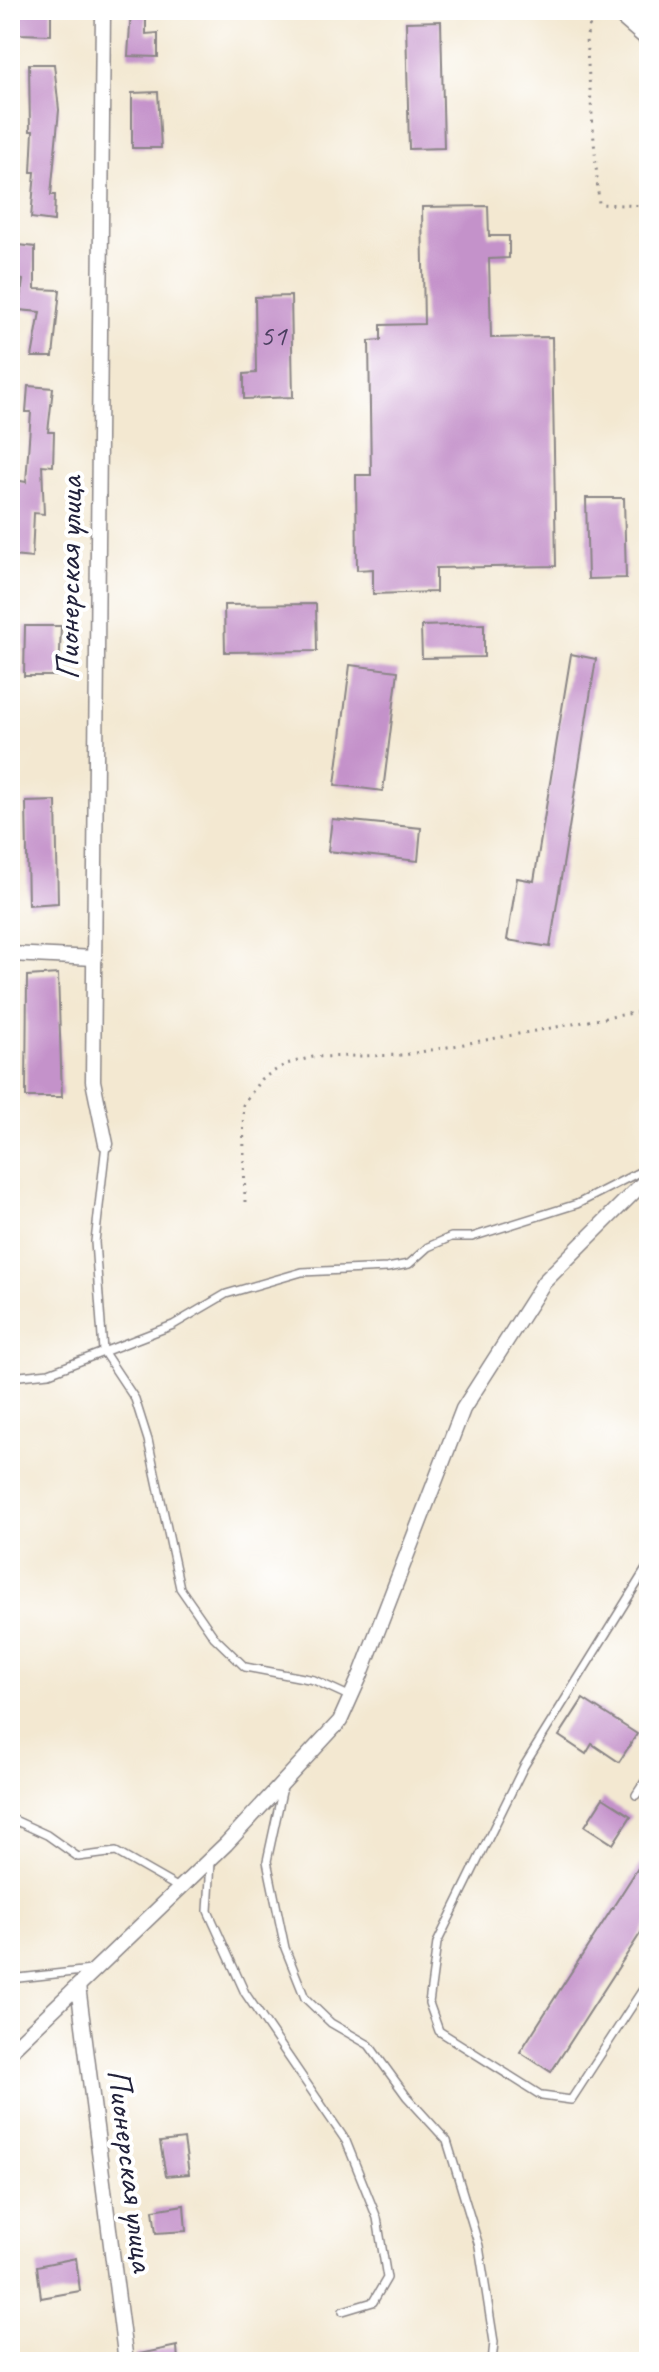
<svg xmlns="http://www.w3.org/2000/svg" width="659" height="2372" font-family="Caveat,sans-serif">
<rect width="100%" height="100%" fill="#fff"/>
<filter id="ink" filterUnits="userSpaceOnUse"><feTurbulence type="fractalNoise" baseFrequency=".0125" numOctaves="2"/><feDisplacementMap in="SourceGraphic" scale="16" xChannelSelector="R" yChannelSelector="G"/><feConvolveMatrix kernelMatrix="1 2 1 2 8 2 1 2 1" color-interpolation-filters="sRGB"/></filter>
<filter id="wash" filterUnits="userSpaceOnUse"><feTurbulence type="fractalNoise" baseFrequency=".006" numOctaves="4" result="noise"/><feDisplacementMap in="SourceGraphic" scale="32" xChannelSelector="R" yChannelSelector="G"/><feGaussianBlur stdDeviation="1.8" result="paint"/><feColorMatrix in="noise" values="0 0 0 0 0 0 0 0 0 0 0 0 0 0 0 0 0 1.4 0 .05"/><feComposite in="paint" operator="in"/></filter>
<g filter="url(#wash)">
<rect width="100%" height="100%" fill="#f3e8d1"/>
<g id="blocks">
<g fill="#c492ca">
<polygon points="18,10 51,10 51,35 17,34"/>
<polygon points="131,10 146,10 146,34 158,33 158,57 128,56"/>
<polygon points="441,21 444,148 409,149 406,22"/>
<polygon points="29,64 54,64 59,110 51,195 55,195 54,221 31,218 35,172 31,172 33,131 30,131"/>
<polygon points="158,92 161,148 132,148 132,93"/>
<polygon points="488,206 489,236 509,236 509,258 489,259 491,338 552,337 556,566 436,568 436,592 373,594 373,569 357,570 356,475 371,475 369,341 381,340 381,325 424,324 422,207"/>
<polygon points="19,245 35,247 35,289 60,290 53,357 32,357 40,312 19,310 23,280 19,279"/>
<polygon points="291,296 293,397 244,399 244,374 256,373 255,297"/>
<polygon points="28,386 53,388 48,432 54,432 53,466 42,465 44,514 34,513 32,558 13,556 17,512 14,511 15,480 26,482 31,412 26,412"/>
<polygon points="586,498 624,498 626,578 588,579"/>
<polygon points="316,604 317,651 225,652 224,605"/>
<polygon points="484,624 484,657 422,658 421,626"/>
<polygon points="25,626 61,626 59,676 24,676"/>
<polygon points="571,654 596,659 550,947 507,940 517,878 534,881"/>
<polygon points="350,665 398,671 383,791 335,785"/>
<polygon points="56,801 58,903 28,905 26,802"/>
<polygon points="332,819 421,828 418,861 328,851"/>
<polygon points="58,974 62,1097 26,1097 27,976"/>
<polygon points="583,1699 637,1734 619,1762 592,1744 586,1754 559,1736"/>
<polygon points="603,1798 631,1816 613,1844 585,1826"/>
<polygon points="649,1851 649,1920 551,2072 520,2052"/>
<polygon points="184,2139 189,2174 166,2176 160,2142"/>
<polygon points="184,2205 186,2231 156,2233 153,2210"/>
<polygon points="76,2258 80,2291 41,2298 37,2266"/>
<polygon points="177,2346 178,2362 136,2362 135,2355"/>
</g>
</g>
</g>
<g filter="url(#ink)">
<use href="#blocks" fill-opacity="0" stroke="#8a8586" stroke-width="2"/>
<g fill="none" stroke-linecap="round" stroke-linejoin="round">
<g stroke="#8a8586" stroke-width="10">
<g id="lane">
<polyline points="106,1144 95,1242 103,1351 135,1399 148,1440 180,1588 214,1637 245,1667 314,1680 351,1697"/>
<polyline points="10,1377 49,1373 173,1325 226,1294 302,1272 387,1268 409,1264 428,1247 451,1237 472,1237 577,1204 649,1167"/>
<polyline points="649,1564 524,1766 437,1943 429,2003 439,2031 542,2096 571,2100 649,1980"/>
<polyline points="283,1787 267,1861 285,1948 305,1998 331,2023 369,2045 407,2097 447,2141 479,2246 494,2342 492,2362"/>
<polyline points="636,1795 649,1775"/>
<polyline points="10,1818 47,1835 78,1857 116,1852 179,1888"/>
<polyline points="211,1862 208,1911 245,1993 346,2141 377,2218 387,2278 373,2302 343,2311"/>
<polyline points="10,1979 91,1970"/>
</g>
</g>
<g stroke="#8a8586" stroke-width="17">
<g id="street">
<polyline points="103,10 93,1081 106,1144"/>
<polyline points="10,954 95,958"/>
<polyline points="78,1986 126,2362"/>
<polyline points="10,2051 226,1844 340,1721 361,1674 463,1409 544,1282 649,1177"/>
</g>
</g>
<g stroke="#8a8586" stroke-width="23">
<polyline id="secondary" points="618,10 649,37"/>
</g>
<g stroke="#8a8586" stroke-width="3" stroke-dasharray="2 6" stroke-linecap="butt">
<polyline points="594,10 586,39 599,204 649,206"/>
<polyline points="245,1202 243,1105 261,1079 286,1064 313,1057 404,1055 649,1010"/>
</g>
<use href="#lane" stroke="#fff" stroke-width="7"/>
<use href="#street" stroke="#fff" stroke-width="14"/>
<use href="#secondary" stroke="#fff" stroke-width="20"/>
</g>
</g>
<g text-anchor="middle" stroke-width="8" stroke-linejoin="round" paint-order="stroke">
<g font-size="30" fill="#4a3e5f">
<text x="273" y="345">51</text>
</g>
<g font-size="34" fill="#22223b" stroke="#fff">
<text transform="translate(68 578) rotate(-89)" y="12">Пионерская улица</text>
<text transform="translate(132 2170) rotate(83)" y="12">Пионерская улица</text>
</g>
</g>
<rect width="659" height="2372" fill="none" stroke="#fff" stroke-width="40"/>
</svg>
